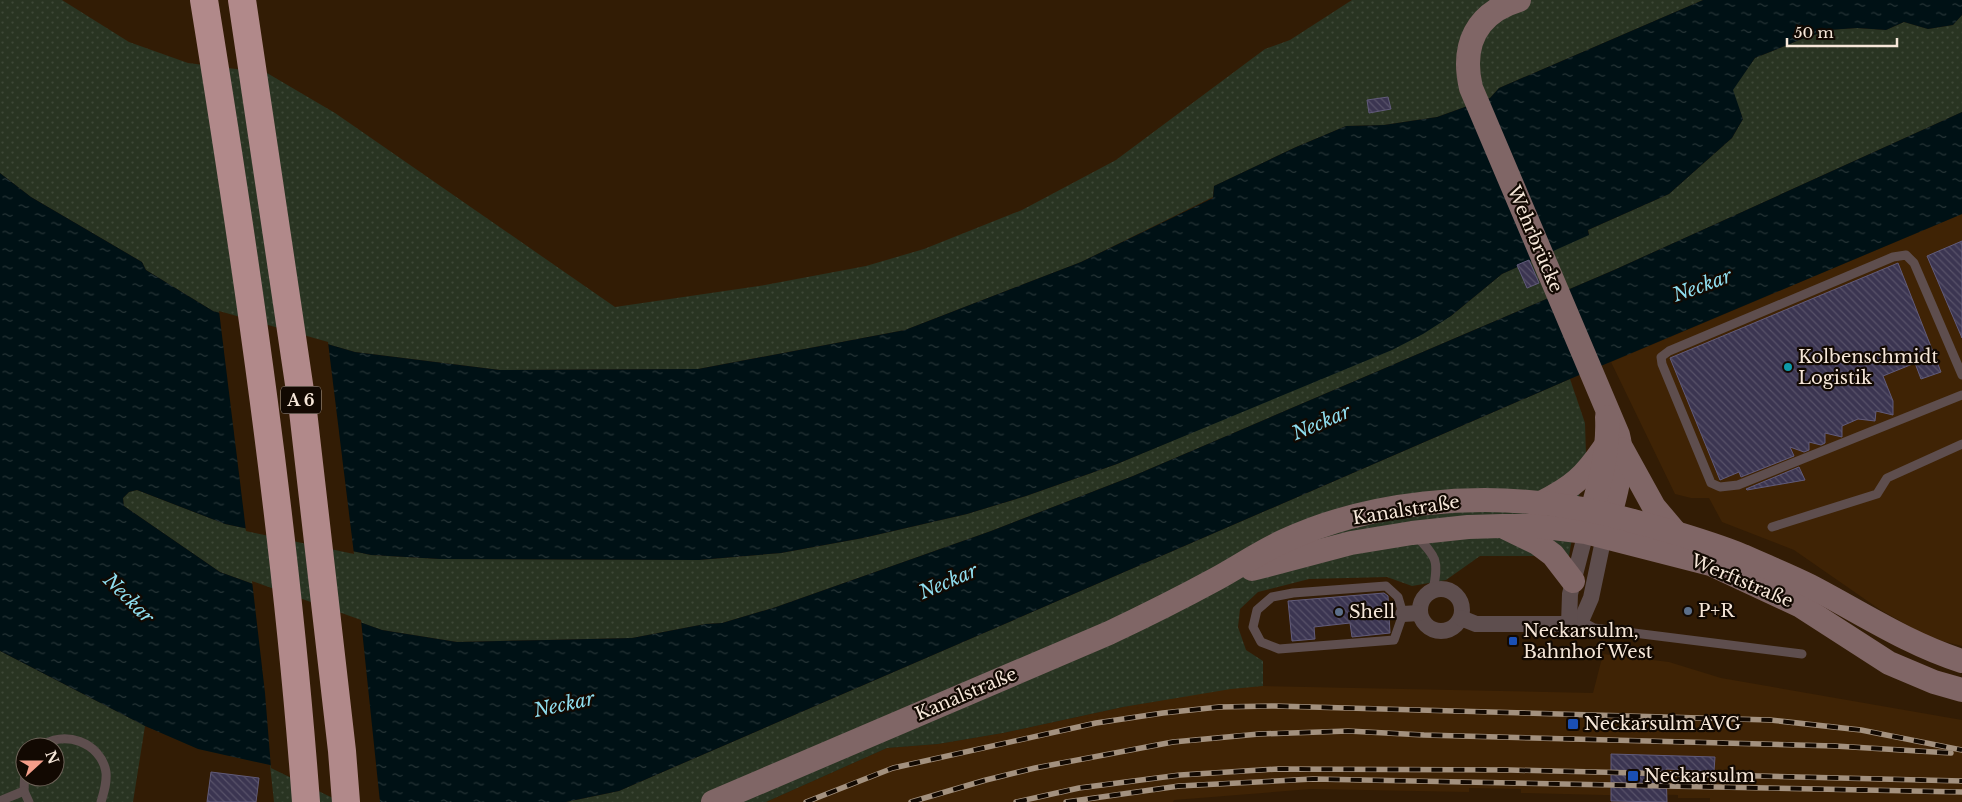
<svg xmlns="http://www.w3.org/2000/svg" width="1962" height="802" font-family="'Libre Baskerville',serif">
<defs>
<pattern id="grass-dots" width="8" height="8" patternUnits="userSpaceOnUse" patternTransform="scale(1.25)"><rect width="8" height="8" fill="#293422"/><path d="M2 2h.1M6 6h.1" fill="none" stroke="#3e4837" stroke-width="1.8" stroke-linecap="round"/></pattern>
<pattern id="water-ripples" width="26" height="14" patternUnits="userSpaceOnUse" patternTransform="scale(1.25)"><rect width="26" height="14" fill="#001115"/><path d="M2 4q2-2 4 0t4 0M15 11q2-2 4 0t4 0" fill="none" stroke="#263436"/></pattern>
<pattern id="building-back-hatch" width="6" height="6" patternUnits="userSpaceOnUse" patternTransform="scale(1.25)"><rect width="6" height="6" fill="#3b3551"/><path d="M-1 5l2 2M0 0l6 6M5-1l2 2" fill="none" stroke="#585269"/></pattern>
</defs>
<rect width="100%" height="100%" fill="#321c05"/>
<g fill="#3f2305">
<polygon points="1962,214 1962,646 1930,638 1879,609 1794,550 1722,522 1709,498 1691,498 1675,494 1611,362"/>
<polygon points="1603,654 1669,662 1721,678 1962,720 1962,802 1710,802 1710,798 1678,798 1678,795 1644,794 1644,796 1521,793 1521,789 1469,788 1469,792 1311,789 1174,800 1173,802 766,802 887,748 938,744 1003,733 1123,707 1231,688 1263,686 1593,693"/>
</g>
<g fill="url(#grass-dots)" fill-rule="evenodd">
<polygon points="0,0 62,0 129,42 188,63 267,73 335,113 615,307 765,285 866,266 924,249 1022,210 1116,160 1265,49 1290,40 1352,0 1703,0 1499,88 1490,98 1437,117 1384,125 1346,126 1296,147 1214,186 1213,197 1081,262 905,330 698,369 500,370 355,352 213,311 146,270 142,262 31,197 0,173"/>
<polygon points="1962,15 1962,112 1614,270 1133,476 991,531 776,607 722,623 705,624 632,638 547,640 457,642 382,630 220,572 124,506 123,498 129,492 137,490 225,524 371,555 440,559 699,560 781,553 863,538 967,514 1026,496 1117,464 1274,398 1451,316 1502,274 1589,234 1588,230 1669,194 1732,138 1743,119 1732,90 1755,58 1802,39 1829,30 1857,28 1886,30 1904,22 1928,29 1953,25"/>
<polygon points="1570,379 1585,423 1586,455 1569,556 1480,556 1446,580 1412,586 1387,577 1309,579 1258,592 1240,609 1238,627 1246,650 1263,661 1263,686 1231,689 1123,707 1003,733 938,744 887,748 766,802 566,802 619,791"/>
<path d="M0,651L145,726L133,802H0ZM25,747H55V777H25Z"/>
<polygon points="270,765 338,798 360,802 274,802"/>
</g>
<polygon fill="url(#water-ripples)" points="1703,0 1962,0 1962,15 1953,25 1928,29 1904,22 1886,30 1857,28 1829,30 1802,39 1755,58 1733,90 1743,119 1732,138 1669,194 1588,230 1589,235 1502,274 1451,316 1423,334 1392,350 1117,464 1026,496 967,514 863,538 781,553 699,560 440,559 371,555 225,524 137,490 129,492 123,498 124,506 220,572 382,630 457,642 547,640 632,638 705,624 722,623 776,607 991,531 1133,476 1614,270 1962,112 1962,214 1570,379 619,791 566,802 360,802 338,798 270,765 198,749 145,726 0,651 0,173 31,197 142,262 146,270 213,311 355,352 500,370 698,369 905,330 1081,262 1213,198 1214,186 1296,147 1346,126 1384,125 1437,117 1490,98 1499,88"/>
<g fill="#321c05">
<polygon points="219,311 328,342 354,554 246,531"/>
<polygon points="252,581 361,620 380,802 346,802 337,800 271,768 265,693"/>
</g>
<g fill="url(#building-back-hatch)" stroke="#615b7a">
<polygon points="1388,97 1391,109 1369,113 1367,100"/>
<polygon points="1962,241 1962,338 1927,256"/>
<polygon points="1529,260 1539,283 1527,288 1517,265"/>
<polygon points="1898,263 1941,372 1921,379 1915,363 1883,376 1893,401 1893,415 1876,411 1875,421 1858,419 1842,426 1842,437 1825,433 1825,443 1821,445 1809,442 1809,450 1804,452 1790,447 1794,456 1741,477 1739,472 1720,480 1670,358"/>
<polygon points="1799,467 1805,480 1747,490 1746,489"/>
<polygon points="1384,593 1388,596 1390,633 1352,637 1350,623 1314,627 1315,639 1292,641 1288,601"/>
<polygon points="1611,754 1715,757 1714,771 1666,769 1667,802 1611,801"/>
<polygon points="211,772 259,778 256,802 207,802"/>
</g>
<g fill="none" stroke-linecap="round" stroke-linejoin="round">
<g stroke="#5e4e4e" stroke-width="9">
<polyline points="1962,375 1914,263 1906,255 1893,257 1669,351 1661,357 1662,364 1711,483 1720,487 1738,485 1962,395"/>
<polyline points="1772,527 1877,494 1887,478 1962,444"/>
<path d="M1416,536C1437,557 1439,561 1433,590"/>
<polygon points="1386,586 1398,597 1403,614 1394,640 1279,649 1261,642 1253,627 1257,610 1272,597 1293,593"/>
<polyline points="1581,621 1594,628 1802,654"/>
<path d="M40,747C63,729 101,742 106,772C107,783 104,792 101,802"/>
<polyline points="25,766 24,791 29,802"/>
<polyline points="0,801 24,791"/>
</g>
<g stroke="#5e4e4e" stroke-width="16">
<circle cx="1441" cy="610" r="21"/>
<polyline points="1403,614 1419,613"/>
<polyline points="1461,618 1476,624 1569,624 1581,621 1591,598 1604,536"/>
<polyline points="1569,624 1570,594 1586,532"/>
</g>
<g stroke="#806666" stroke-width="24">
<path d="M1519,0C1476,13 1461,45 1471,88L1618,435C1626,465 1614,500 1606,529"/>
<polyline points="1622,449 1654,507 1676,533"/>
<path d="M1541,503C1573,487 1584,477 1604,448"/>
<path d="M1587,527C1598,491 1609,454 1607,417"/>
<polyline points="1506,528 1537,543 1553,555 1573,581"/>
<polyline points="1252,569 1351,543 1412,533 1468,527 1502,526 1537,526 1586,532 1711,564 1799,605 1889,663 1934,682 1962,690"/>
<path d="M713,802L1109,633C1145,616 1181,598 1216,579C1238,567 1260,552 1284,541C1370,501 1478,492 1571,507C1599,511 1625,519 1652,526C1682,535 1714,544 1743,556C1765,566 1788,575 1810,586C1860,612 1908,644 1962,661"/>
</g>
<g stroke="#b1898a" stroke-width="28">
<path d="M204,0C247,266 286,533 306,802"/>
<polyline points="242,0 303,411 342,751 346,802"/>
</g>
<g stroke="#a3917f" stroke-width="5.5">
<g id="rail">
<polyline points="806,802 893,768 1096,723 1163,713 1219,707 1275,706 1770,720 1861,730 1962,750"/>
<polyline points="911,802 986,780 1035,768 1173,742 1259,734 1348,731 1424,735 1835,746 1951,753"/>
<polyline points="1016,802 1079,788 1180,775 1278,769 1510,770 1962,781"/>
<polyline points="1066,802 1179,786 1313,779 1962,792"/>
</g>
</g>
<use href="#rail" stroke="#120902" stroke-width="4" stroke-dasharray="11" stroke-linecap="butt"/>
</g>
<circle fill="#0f9aa8" stroke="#120902" stroke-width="2" cx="1788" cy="367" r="5"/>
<g fill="#5c6f8a" stroke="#120902" stroke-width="2">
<circle cx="1688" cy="611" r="5"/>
<circle cx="1339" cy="612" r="5"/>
</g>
<g fill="#1a4fb4" stroke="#120902" stroke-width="2">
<rect x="1508" y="636" width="10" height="10" rx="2.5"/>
<rect x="1567" y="718" width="12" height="12" rx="2.5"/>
<rect x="1627" y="770" width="12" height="12" rx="2.5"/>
</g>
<g text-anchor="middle" stroke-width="4.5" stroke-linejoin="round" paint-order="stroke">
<rect fill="#120902" stroke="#b2a498" stroke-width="1" x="281" y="386.5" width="40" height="27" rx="4"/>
<g font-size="16" font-weight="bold" fill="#f6e7d9">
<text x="301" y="406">A 6</text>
</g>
<g font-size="18" fill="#f6e7d9" stroke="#120902">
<text transform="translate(1535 239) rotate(67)" y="6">Wehrbrücke</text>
<text transform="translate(1406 510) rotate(-9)" y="6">Kanalstraße</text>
<text transform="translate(1742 581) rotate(23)" y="6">Werftstraße</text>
<text transform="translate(966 694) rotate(-23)" y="6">Kanalstraße</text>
</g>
<g font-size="18" fill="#f6e7d9" stroke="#120902" text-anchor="start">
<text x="1798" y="363">Kolbenschmidt<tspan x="1798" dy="21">Logistik</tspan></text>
<text x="1698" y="617">P+R</text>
<text x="1349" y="618">Shell</text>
<text x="1523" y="637">Neckarsulm,<tspan x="1523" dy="21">Bahnhof West</tspan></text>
<text x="1584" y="730">Neckarsulm AVG</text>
<text x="1644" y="782">Neckarsulm</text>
</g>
<g font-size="19" font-style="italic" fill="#8fddee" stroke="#120902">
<text transform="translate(1702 285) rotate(-20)" y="7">Neckar</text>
<text transform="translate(1321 422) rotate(-23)" y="7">Neckar</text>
<text transform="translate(948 581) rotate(-23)" y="7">Neckar</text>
<text transform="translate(129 598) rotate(45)" y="7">Neckar</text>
<text transform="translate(564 704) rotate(-12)" y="7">Neckar</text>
</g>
</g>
<g transform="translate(40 762) rotate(69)"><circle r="24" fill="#120902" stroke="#6d6258"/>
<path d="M0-4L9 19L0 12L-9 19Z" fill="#f49e8a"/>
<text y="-8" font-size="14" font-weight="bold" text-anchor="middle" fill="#f6e7d9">N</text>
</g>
<path d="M1787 38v8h110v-8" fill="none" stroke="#f6e7d9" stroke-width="2.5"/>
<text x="1794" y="38" font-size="15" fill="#f6e7d9" stroke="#120902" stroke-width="4" paint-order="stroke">50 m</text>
</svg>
